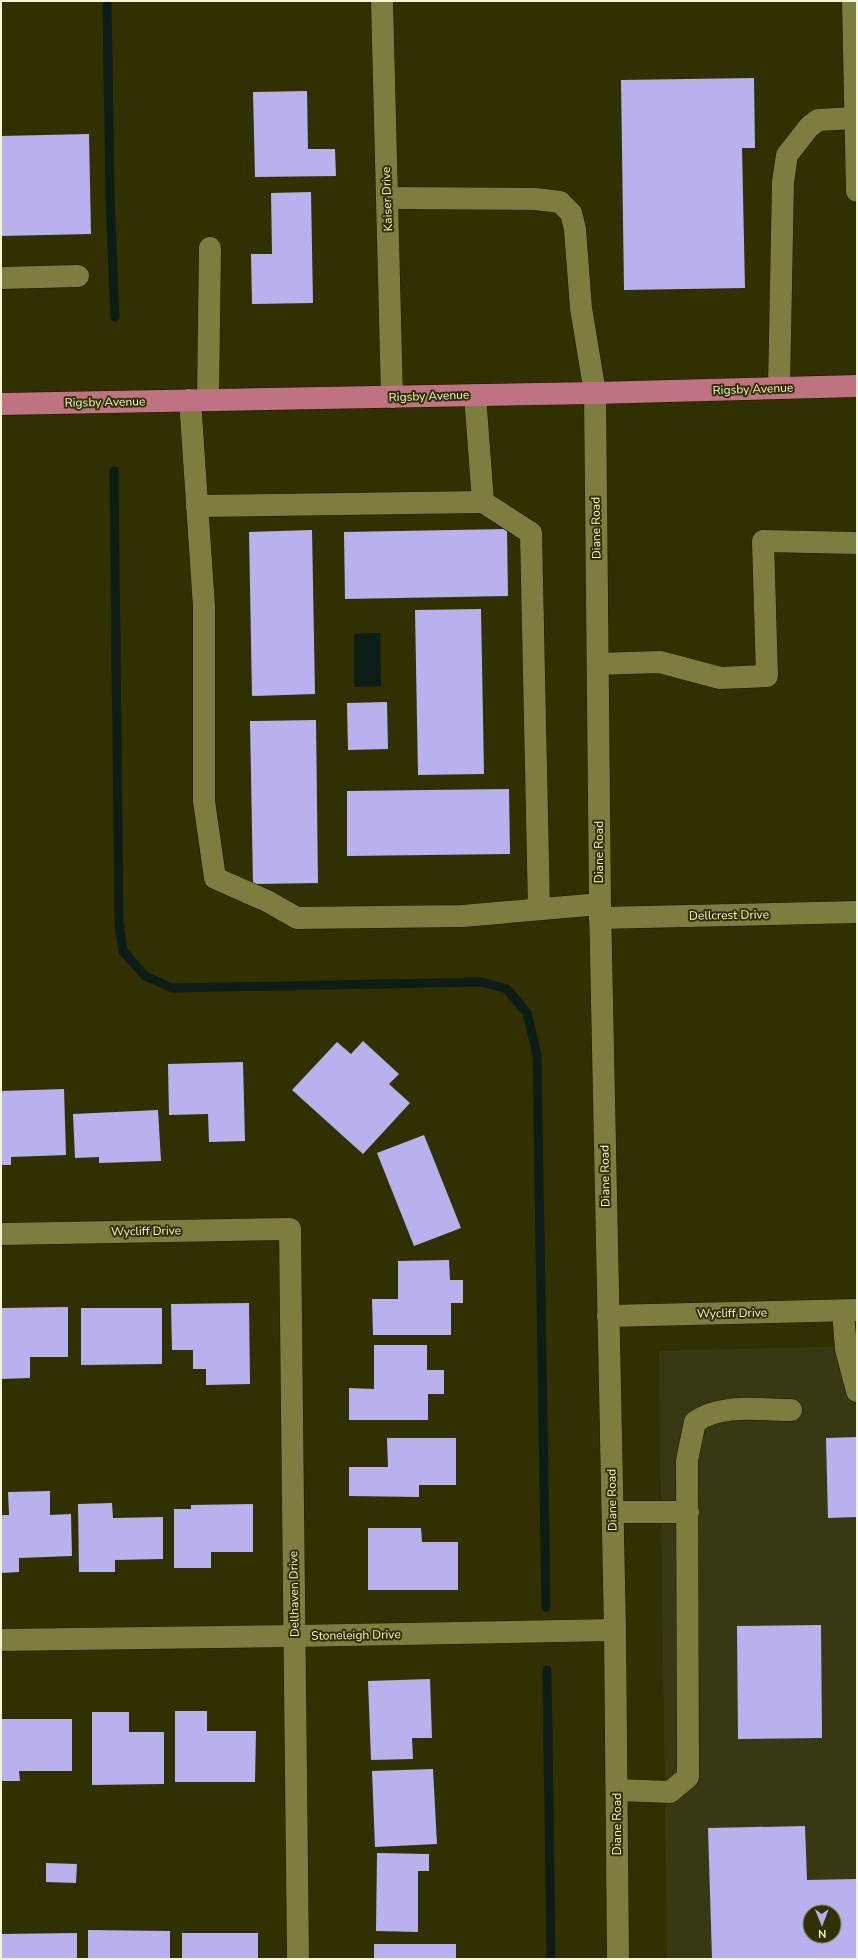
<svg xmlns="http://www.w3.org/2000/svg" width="858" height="1960" font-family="'Nunito Sans',sans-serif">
<rect width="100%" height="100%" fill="#313000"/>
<path fill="#383912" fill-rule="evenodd" d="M857,1346V1959H667L659,1351ZM810,1912H834V1936H810Z"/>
<polygon fill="#0c1c17" points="380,633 381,686 354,687 354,634"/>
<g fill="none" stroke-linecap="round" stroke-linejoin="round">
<g stroke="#0c1c17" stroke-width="9">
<polyline points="107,1 110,197 115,317"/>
<polyline points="114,471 119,924 123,951 145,976 172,988 481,982 507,989 527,1013 537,1054 546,1607"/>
<polyline points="547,1670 551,1959"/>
</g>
</g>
<g fill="#b8b1ed" fill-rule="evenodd">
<polygon points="754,78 755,148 742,148 745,288 624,290 621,80"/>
<polygon points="307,91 308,149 335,149 336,176 255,177 253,92"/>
<polygon points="89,134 91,234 1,236 1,136"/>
<polygon points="311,192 313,303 252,304 251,254 272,254 271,193"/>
<polygon points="507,529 508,596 345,599 344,532"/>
<polygon points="312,530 315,694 252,696 249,532"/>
<polygon points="481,609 484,774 418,775 415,610"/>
<polygon points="387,702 388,749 348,750 347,703"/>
<polygon points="316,720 318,883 253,884 250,721"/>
<polygon points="509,789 510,854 347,856 347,791"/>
<polygon points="363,1041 399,1074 389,1084 410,1103 363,1154 292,1090 337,1042 351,1054"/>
<polygon points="243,1062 245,1141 209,1142 208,1114 169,1115 168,1064"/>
<polygon points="64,1089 66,1155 11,1157 11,1165 1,1165 1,1091"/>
<polygon points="158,1110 161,1161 99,1163 99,1157 75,1158 73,1114"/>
<polygon points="424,1135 461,1228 414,1246 377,1153"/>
<polygon points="449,1260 450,1280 463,1280 463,1303 451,1303 451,1335 373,1335 372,1299 398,1299 398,1261"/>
<polygon points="249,1303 250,1384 206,1385 206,1369 193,1369 193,1350 172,1350 171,1304"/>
<polygon points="68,1307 68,1357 30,1357 30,1378 1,1379 1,1308"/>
<polygon points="81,1308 162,1308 162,1364 81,1365"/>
<polygon points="374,1345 427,1345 427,1370 444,1370 444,1394 428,1394 428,1420 349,1420 349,1388 374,1389"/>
<polygon points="857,1437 857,1517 828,1518 826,1438"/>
<polygon points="387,1438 456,1438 456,1485 419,1485 419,1497 349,1496 349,1467 388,1467"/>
<polygon points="50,1491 50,1515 71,1514 72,1556 19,1558 19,1572 1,1573 1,1515 9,1515 8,1492"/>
<polygon points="112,1503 113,1518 163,1517 163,1559 115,1560 115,1572 79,1572 78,1504"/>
<polygon points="253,1504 253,1552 211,1552 211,1568 174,1568 174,1509 191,1509 191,1505"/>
<polygon points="368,1528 421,1528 422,1542 458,1542 458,1590 368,1590"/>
<polygon points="821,1625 822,1738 738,1739 737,1626"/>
<polygon points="430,1679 432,1738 412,1738 413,1759 371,1760 368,1681"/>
<polygon points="175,1711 207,1711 207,1731 256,1731 255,1782 175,1782"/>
<polygon points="92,1712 129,1712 129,1732 164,1732 164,1784 92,1785"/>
<polygon points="1,1719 72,1719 72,1771 19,1771 20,1781 1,1781"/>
<polygon points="433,1769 437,1844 375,1847 372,1771"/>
<path d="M805,1826L807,1880L857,1879V1959H712L708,1828ZM810,1912H834V1936H810Z"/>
<polygon points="377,1853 429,1854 429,1871 418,1871 418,1932 376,1931"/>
<polygon points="46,1863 77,1864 76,1883 46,1882"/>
<polygon points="88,1930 170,1931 170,1959 88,1959"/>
<polygon points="77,1933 77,1959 1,1959 1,1934"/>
<rect x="182" y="1933" width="76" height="26"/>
<rect x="374" y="1944" width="82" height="15"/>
</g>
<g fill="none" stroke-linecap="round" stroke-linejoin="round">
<g stroke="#181700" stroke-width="23">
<g id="minor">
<polyline points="382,1 392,397"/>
<polyline points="853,1 857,191"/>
<polyline points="387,198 535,199 560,202 571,213 575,229 581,308 595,393 600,904 615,1630 618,1959"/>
<polyline points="1,278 78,276"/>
<polyline points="779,388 783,182 787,155 809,127 818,120 855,118"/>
<polyline points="475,395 483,502 531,533 539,909"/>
<polyline points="190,400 204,606 204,801 215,878 267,901 297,918 463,916 600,904"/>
<polyline points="208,400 210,248"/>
<polyline points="197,506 483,502"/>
<polyline points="598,664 660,662 720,678 767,676 763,541 857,543"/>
<polyline points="600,918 857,912"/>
<polyline points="1,1234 290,1229 298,1959"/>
<polyline points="843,1311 846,1349 857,1391"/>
<polyline points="608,1316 857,1310"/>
<polyline points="613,1512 688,1512"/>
<polyline points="1,1640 294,1636 615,1630"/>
<path d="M617,1790L670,1792L688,1777L687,1460L695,1422C721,1403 760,1410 791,1410"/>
</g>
</g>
<g stroke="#181700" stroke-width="23">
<polyline id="major" points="1,404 595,393 857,386"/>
</g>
<use href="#minor" stroke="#7c7d3e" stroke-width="22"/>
<use href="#major" stroke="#bf7282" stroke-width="22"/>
</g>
<g text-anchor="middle" stroke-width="4" stroke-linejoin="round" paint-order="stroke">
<g font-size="12" fill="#f4f5d4" stroke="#313000">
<text transform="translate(387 199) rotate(-92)" y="4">Kaiser Drive</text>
<text transform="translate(753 389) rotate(-2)" y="4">Rigsby Avenue</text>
<text transform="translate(429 396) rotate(-2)" y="4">Rigsby Avenue</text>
<text transform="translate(105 402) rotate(-1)" y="4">Rigsby Avenue</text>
<text transform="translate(596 528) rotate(-91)" y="4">Diane Road</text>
<text transform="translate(599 852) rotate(-90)" y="4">Diane Road</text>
<text transform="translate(729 915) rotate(-1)" y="4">Dellcrest Drive</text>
<text transform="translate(605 1176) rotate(-91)" y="4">Diane Road</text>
<text transform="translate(146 1231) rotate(-1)" y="4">Wycliff Drive</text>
<text transform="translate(732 1313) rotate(-1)" y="4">Wycliff Drive</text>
<text transform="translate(612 1500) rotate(-91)" y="4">Diane Road</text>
<text transform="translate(294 1594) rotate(-91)" y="4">Dellhaven Drive</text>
<text transform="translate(356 1635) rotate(-1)" y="4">Stoneleigh Drive</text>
<text transform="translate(617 1824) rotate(-90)" y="4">Diane Road</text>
</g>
</g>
<rect width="858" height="1960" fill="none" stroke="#f4f5d4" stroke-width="4"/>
<g transform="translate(822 1924) rotate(179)"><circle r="19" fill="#313000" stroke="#7f7f55"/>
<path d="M0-3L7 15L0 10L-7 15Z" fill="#b5acf8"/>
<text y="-6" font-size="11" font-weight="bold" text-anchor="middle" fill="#f4f5d4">N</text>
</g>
</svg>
